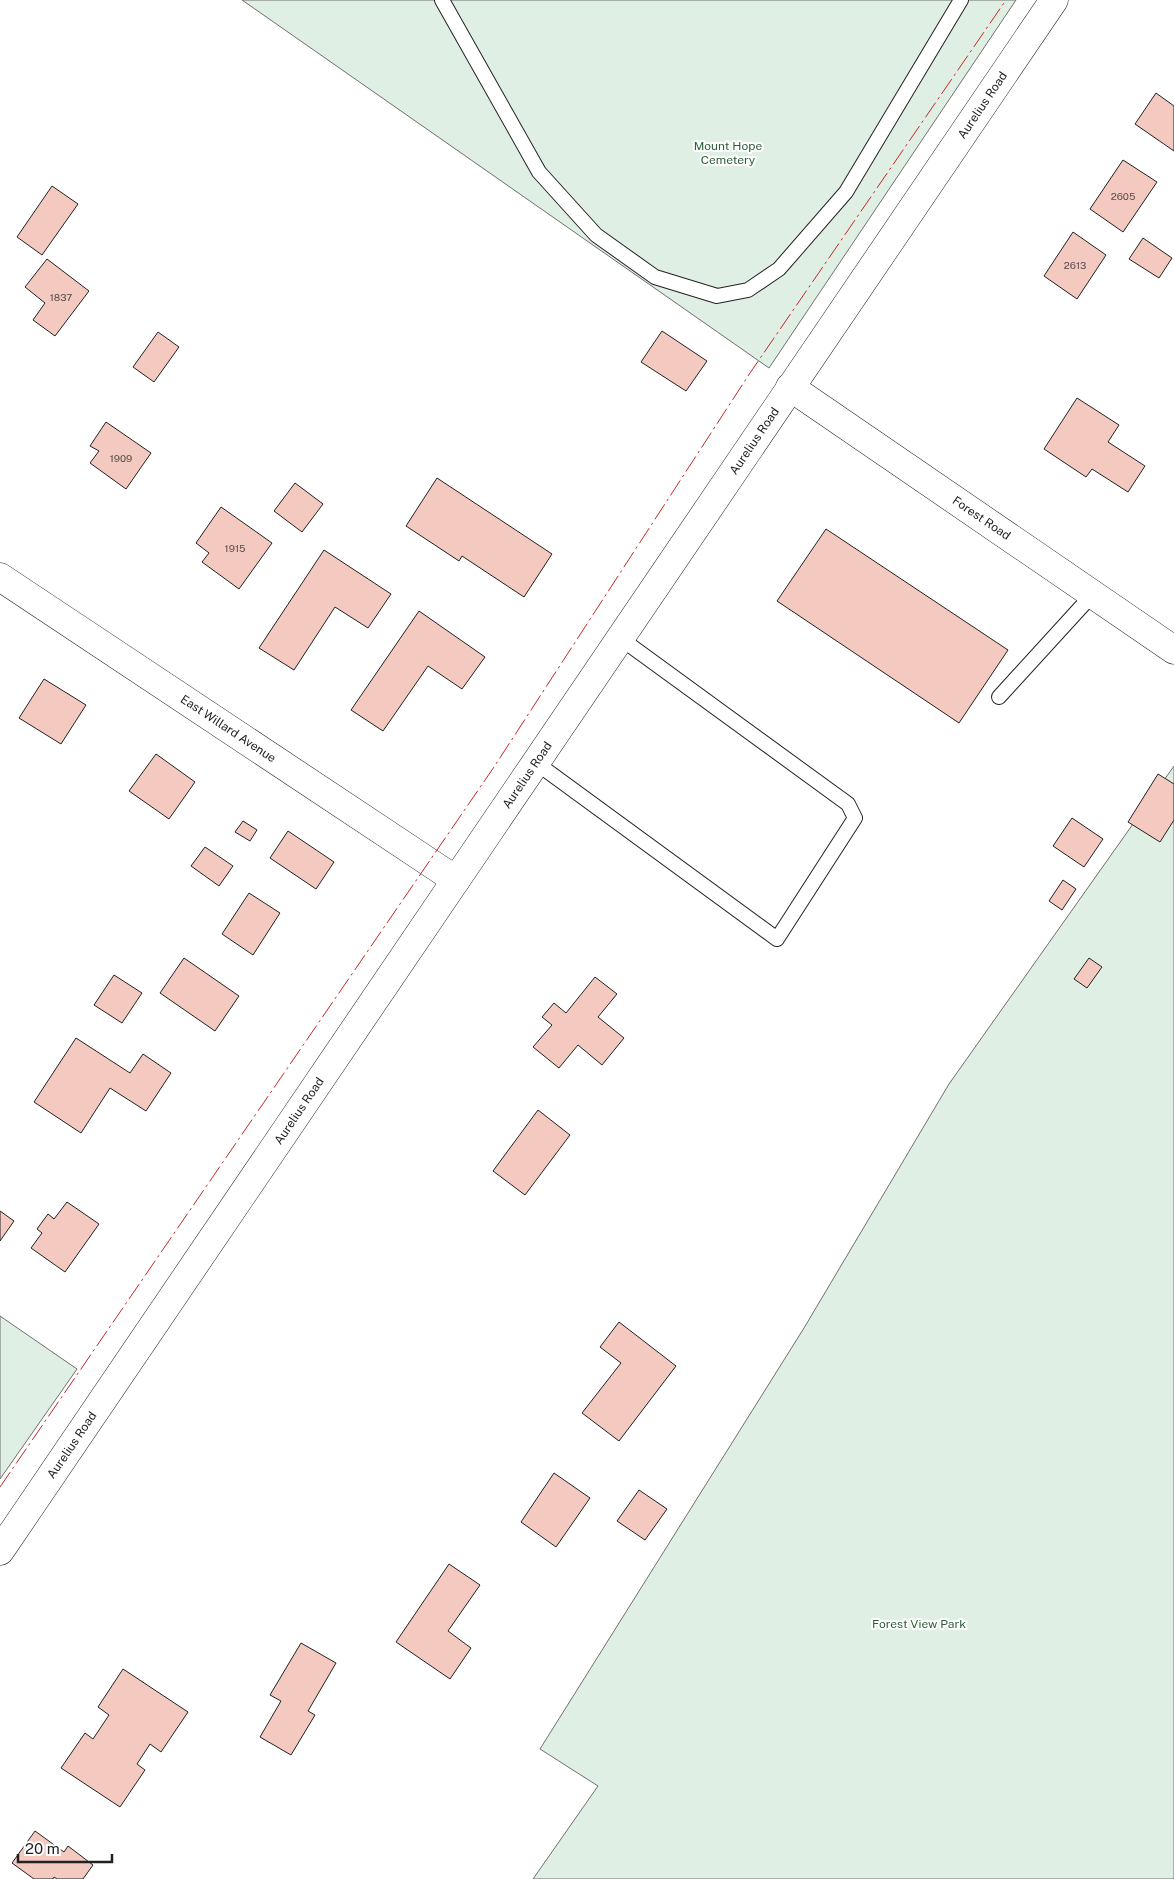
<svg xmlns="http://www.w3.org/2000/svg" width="1174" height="1879" font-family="'Public Sans',sans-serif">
<rect width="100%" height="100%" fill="#fff"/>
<g fill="#e0efe3" stroke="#6f6f6f">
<polygon points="242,0 1016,0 769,368"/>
<polygon points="1174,766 1174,1879 533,1879 598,1786 540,1749 804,1328 949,1084"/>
<polygon points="0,1316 77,1369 0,1479"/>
</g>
<g fill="#f3c9c0" stroke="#222">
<polygon points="1156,93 1174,106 1174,151 1135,124"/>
<polygon points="1123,160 1157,182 1123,232 1090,209"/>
<polygon points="52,186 78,204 42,255 17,237"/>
<polygon points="1073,232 1106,255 1077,299 1044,276"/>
<polygon points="1143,238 1172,258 1159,278 1129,259"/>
<polygon points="47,259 89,291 55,336 33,320 45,303 25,287"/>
<polygon points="662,331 707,361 686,391 641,362"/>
<polygon points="158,332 179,347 154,382 133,367"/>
<polygon points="1077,398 1119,425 1108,442 1145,466 1128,492 1092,469 1086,477 1044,449"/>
<polygon points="106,422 151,453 126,489 90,463 99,451 90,446"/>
<polygon points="437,478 552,554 524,597 462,556 459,561 406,526"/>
<polygon points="295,483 323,504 302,532 274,511"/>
<polygon points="221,507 272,543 239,589 202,562 209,553 196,543"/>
<polygon points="826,529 1008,650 959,723 777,601"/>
<polygon points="324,550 391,594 368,628 335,607 294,670 259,648"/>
<polygon points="419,611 485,657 462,689 428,666 383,731 351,710"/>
<polygon points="44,679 86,705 61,744 19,718"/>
<polygon points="156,754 195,782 169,819 129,791"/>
<polygon points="1158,774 1174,784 1174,820 1160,842 1128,822"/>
<polygon points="1072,818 1103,839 1084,867 1053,846"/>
<polygon points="243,821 257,830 250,841 235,832"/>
<polygon points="288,831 334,862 316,889 270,858"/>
<polygon points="205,847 233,866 219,886 191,866"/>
<polygon points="1063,880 1076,889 1062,910 1049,901"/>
<polygon points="249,893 280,913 253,955 222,934"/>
<polygon points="184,958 239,996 215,1031 160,993"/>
<polygon points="1089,958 1102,967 1087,988 1074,979"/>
<polygon points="114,975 142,993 122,1023 94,1005"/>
<polygon points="595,977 617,994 598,1017 624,1038 602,1065 578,1045 559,1068 533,1047 552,1025 542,1017 554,1003 566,1013"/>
<polygon points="76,1038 130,1073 143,1054 171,1073 146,1111 110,1088 81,1133 34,1102"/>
<polygon points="538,1110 570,1135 525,1195 493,1171"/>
<polygon points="67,1202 99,1224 65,1272 31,1248 42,1233 37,1229 48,1214 54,1219"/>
<polygon points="0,1211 14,1221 0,1241"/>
<polygon points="619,1322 676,1366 619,1441 582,1413 621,1363 600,1347"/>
<polygon points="554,1473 590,1498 556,1547 521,1522"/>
<polygon points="639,1490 667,1509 645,1540 617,1521"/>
<polygon points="449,1564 480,1585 448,1631 471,1648 450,1679 396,1642"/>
<polygon points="301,1643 336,1663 308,1711 315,1715 291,1755 260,1737 281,1701 270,1695"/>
<polygon points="123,1669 188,1712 161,1752 150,1744 137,1764 145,1770 120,1807 61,1768 85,1733 93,1739 109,1715 98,1707"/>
<polygon points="35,1831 64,1852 68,1846 93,1865 83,1879 57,1879 54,1877 53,1879 34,1879 12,1863"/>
</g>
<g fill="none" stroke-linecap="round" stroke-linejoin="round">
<g stroke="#222" stroke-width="16">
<g id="lane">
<polyline points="442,0 539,172 596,235 655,277 717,296 748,290 779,269 846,192 961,0"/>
<polyline points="999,697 1093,594"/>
<polyline points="535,762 777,939 855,818 848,804 620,638"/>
</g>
</g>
<g stroke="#222" stroke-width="29">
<g id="street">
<path id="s1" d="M0,577L456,880"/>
</g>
</g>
<g stroke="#222" stroke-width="29">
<g id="secondary">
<path id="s2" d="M790,387L1174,650"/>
<path id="s3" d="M0,1551L1054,0"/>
</g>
</g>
<use href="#lane" stroke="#fff" stroke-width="14"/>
<use href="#street" stroke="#fff" stroke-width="28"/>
<use href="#secondary" stroke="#fff" stroke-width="28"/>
<polyline stroke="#c62828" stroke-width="1" stroke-dasharray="18 4 2.5 4" stroke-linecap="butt" points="0,1487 494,767 750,373 1006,0"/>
</g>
<g text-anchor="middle" stroke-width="4" stroke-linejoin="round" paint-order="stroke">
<g font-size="10" fill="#564c4a">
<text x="1123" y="200">2605</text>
<text x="1075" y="269">2613</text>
<text x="61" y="301">1837</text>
<text x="121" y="462">1909</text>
<text x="235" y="552">1915</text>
</g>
<g font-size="12" fill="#222" stroke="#fff">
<text dy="4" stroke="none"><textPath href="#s3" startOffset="1748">Aurelius Road</textPath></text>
<text dy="4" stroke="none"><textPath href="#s3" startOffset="1342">Aurelius Road</textPath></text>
<text dy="4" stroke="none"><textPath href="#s2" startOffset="232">Forest Road</textPath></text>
<text dy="4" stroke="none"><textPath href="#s1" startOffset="274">East Willard Avenue</textPath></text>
<text dy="4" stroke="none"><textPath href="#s3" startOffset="938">Aurelius Road</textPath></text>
<text dy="4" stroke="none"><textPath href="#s3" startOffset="532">Aurelius Road</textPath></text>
<text dy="4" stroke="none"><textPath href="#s3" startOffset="128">Aurelius Road</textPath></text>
</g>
<g font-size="12" fill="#2f5e38" stroke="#fff">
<text x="728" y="150">Mount Hope<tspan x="728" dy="14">Cemetery</tspan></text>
<text x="919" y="1628">Forest View Park</text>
</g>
</g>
<path d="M18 1854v8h94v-8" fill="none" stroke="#222222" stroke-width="2.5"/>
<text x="25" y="1854" font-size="15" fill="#222222" stroke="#ffffff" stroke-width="4" paint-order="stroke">20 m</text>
</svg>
